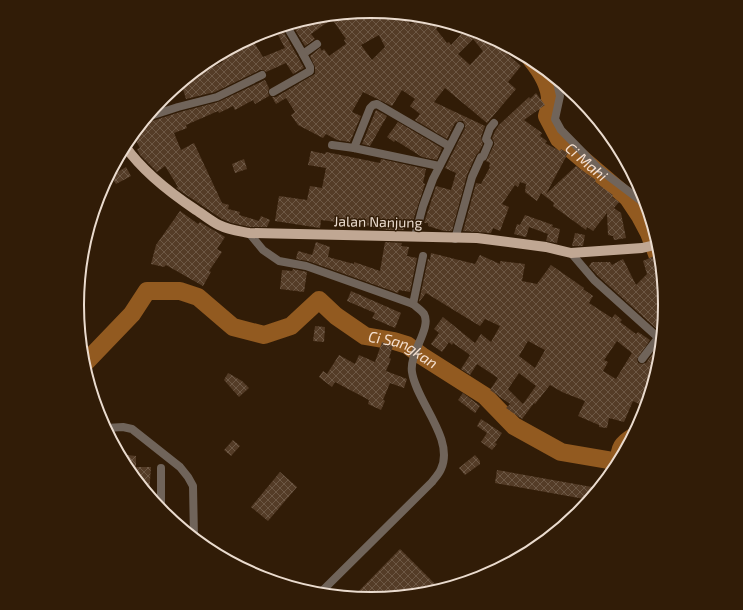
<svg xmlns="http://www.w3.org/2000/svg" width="743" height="610" font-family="'Exo 2',sans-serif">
<defs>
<pattern id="building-cross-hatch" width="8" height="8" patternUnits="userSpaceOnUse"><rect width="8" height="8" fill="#543c27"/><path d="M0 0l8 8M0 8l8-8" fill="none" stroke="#6d5845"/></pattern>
</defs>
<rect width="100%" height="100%" fill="#311c07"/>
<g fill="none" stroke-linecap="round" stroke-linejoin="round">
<g stroke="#925a20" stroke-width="18">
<path id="s1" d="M531,59C541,71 551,87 550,103C550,107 548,112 547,116L559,139L628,198L640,216L649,233L657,254L661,258"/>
<path id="s2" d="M84,364L132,314L147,291H180L198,297L233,327L264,335L291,326L319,300L336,316L365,336L394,341L407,345L422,356L485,396L514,426L561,452L608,460L618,465"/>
<path d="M620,461C618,449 623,443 633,437"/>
</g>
</g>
<g fill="url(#building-cross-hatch)" fill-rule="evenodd">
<path d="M372,11L405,14L410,24L423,16L444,21L436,29L447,43L449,42L451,45L465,30L463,27L484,34L494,39L506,49L504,51L521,66L508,82L516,89L487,123L445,88L434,102L485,126L481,137L483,144L479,152L476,155L467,175L452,231H444L428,226V223H424L436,186L451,190L456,173L445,168L465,128V125L463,121H459L455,123L447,139L415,120L420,114L410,106L415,99L402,90L392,106L363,92L352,112L361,116L350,142L337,140L326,134L323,138L298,125L291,115L295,112L286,98L276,104L272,97H276L315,74V67L310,56L320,48L322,51L324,49L329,56L346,44L344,40L346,39L332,19L311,34L315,39L305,46L292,24L314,17ZM379,35L385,47L372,60L361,45ZM473,39L483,51L470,65L458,54Z"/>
<path d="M281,27L304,68L293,74L286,63L266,72L263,70H260L215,92L186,99L181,83L203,65L205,71L223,62L219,55L259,33ZM277,33L285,48L263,57L255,44Z"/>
<polygon points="265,80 269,88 268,92 269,96 255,104 253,100 235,110 233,106 219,113 218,111 186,125 187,128 174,133 181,150 194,143 222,203 229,205 228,209 240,212 239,215 259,221 261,216 270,220 267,227 250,227 232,223 222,219 176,188 178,187 165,166 157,172 140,155 137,149 140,148 133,135 144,121 149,122 180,112 218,102"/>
<polygon points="536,93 545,105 524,120 542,133 540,136 547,141 545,143 560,151 561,149 568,153 546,194 576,166 596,180 595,182 613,195 612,197 619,202 614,208 621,213 626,238 614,240 613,236 608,235 607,213 593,231 587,227 586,230 553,206 554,203 541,193 537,201 525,192 526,184 520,182 518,187 515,185 502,204 509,207 500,231 493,228 491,233 463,231 476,183 481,184 490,167 489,166 490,163 486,161 494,145 494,142 492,138 495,131 499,125 529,97 530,99"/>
<polygon points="376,110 387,116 370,146 362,144"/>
<polygon points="398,122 442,148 437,160 422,157 395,140 394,142 387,137"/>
<polygon points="311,151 325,154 326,152 380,163 381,159 426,169 423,183 425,184 413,221 405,220 404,230 387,230 368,226 321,220 320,228 275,221 279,196 307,200 310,186 322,188 326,168 308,165"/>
<polygon points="244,159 247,169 235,173 232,164"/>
<polygon points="126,167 131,176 116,184 111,176"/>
<polygon points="180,211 198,224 200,222 225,237 217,249 222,252 209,271 211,272 203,286 166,265 164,267 151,264 156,245"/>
<polygon points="525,215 553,225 552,227 560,229 557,243 546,241 548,234 529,227 526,237 514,234 517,224 520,225"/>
<polygon points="575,233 585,235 583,246 572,246"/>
<polygon points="316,242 330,247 328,257 354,264 354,262 380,271 385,242 402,243 401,246 409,247 407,256 417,258 410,292 399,290 398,293 308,261 296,259 298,251 312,255"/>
<path d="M431,253L475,264L480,255L500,264V261L525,264L522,281L537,284L551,265L584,288L583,289L593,296L589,303L612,318L615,314L622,320L620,322L636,334L638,332L650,340L637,359L638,363L642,364L646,363L654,352L660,356V363L651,392L647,390L641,405L633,401L624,422L609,418L607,428L599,427V425L578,416L585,401L562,392L550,385L535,404L534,403L522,419L506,408L510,404L490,390L498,378L477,364L470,375L461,369L470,355L453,343L452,345L449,342L442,352L431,344L439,333L434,329L443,317L475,343L481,334L491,342L500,326L485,319L480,326L426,293L419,302L428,259L430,260ZM528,341L545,350L535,368L519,356ZM617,341L632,353L616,379L603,371L608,362L604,360ZM519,373L536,386L523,404L508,389Z"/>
<polygon points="654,256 657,268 662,272 666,305 663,326 659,331 598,276 589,266 592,262 610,262 612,265 623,259 636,285 647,274 643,261"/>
<polygon points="293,269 307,272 304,292 280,289 282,270 292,271"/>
<polygon points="351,291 401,313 395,328 372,318 375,313 347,301"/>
<polygon points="315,326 325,327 324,342 313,341"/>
<polygon points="382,342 393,346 389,358 391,359 386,371 407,379 404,388 390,383 383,400 385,401 381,410 368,404 369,400 335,382 332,387 319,377 323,371 327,374 339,355 355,364 359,355 375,362"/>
<polygon points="228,373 242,381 249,388 239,397 224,380"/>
<polygon points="463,393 480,406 475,413 458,400"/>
<polygon points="481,419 502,433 495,443 497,444 492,450 481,442 487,433 477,426"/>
<polygon points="233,440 240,446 231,456 224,450"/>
<polygon points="127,455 136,456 136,467 151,467 149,495 127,468"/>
<polygon points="475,455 480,461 480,464 465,475 459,468"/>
<polygon points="497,470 592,487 590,500 495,483"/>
<polygon points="280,472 297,487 268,521 251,507"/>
<polygon points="400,549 441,590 429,593 371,599 353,597"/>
</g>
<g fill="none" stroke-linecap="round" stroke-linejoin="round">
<g stroke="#70645a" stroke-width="8">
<polyline points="286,25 303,54 317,44"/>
<polyline points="556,78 560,96 555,119 561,130 599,169 640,200 648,209"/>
<polyline points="273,92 310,71 310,67 303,54"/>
<polyline points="147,117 178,107 217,97 262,75"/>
<polyline points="332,145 354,148 439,166"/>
<polyline points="354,148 370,108 373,105 377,104 449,146"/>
<polyline points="415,236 423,206 433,179 460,126"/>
<polyline points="455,239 472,177 481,157 483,157 489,143 486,139 490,128 494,123"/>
<polyline points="413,304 423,256"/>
<polyline points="642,359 658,338"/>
<polyline points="161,509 161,468"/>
</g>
<g stroke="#70645a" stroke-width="8">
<path d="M249,233L263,250L279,261L306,266L413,304C416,307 421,310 424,314C432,328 409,353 412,372C416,401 455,439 441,469C439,474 435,478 432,482L319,594"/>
<polyline points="571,253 594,280 662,341"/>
<polyline points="106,428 123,427 132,429 180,467 188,477 193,486 194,538"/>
</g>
<path stroke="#c0a793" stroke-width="10" d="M125,146C143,172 169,192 196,210C204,215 211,221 219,225C229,230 239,231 249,233L477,238L546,247L571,253L642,248L659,244"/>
</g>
<g text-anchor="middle" stroke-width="3" stroke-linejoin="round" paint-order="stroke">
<g font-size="14" fill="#eadbce" stroke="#311c07">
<text transform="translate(378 222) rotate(1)" y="5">Jalan Nanjung</text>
</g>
<g font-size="15" font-style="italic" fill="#f5e0d0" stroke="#311c07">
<text dy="5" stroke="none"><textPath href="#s1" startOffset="124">Ci Mahi</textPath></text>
<text dy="5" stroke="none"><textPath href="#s2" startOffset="393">Ci Sangkan</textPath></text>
</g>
</g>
<path d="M0 0H743V610H0ZM84 305a287 287 0 1 1 574 0a287 287 0 1 1-574 0Z" fill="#311c07" fill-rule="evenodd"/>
<path fill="none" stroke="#eadbce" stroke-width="2" d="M84 305a287 287 0 1 1 574 0a287 287 0 1 1-574 0Z"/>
</svg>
